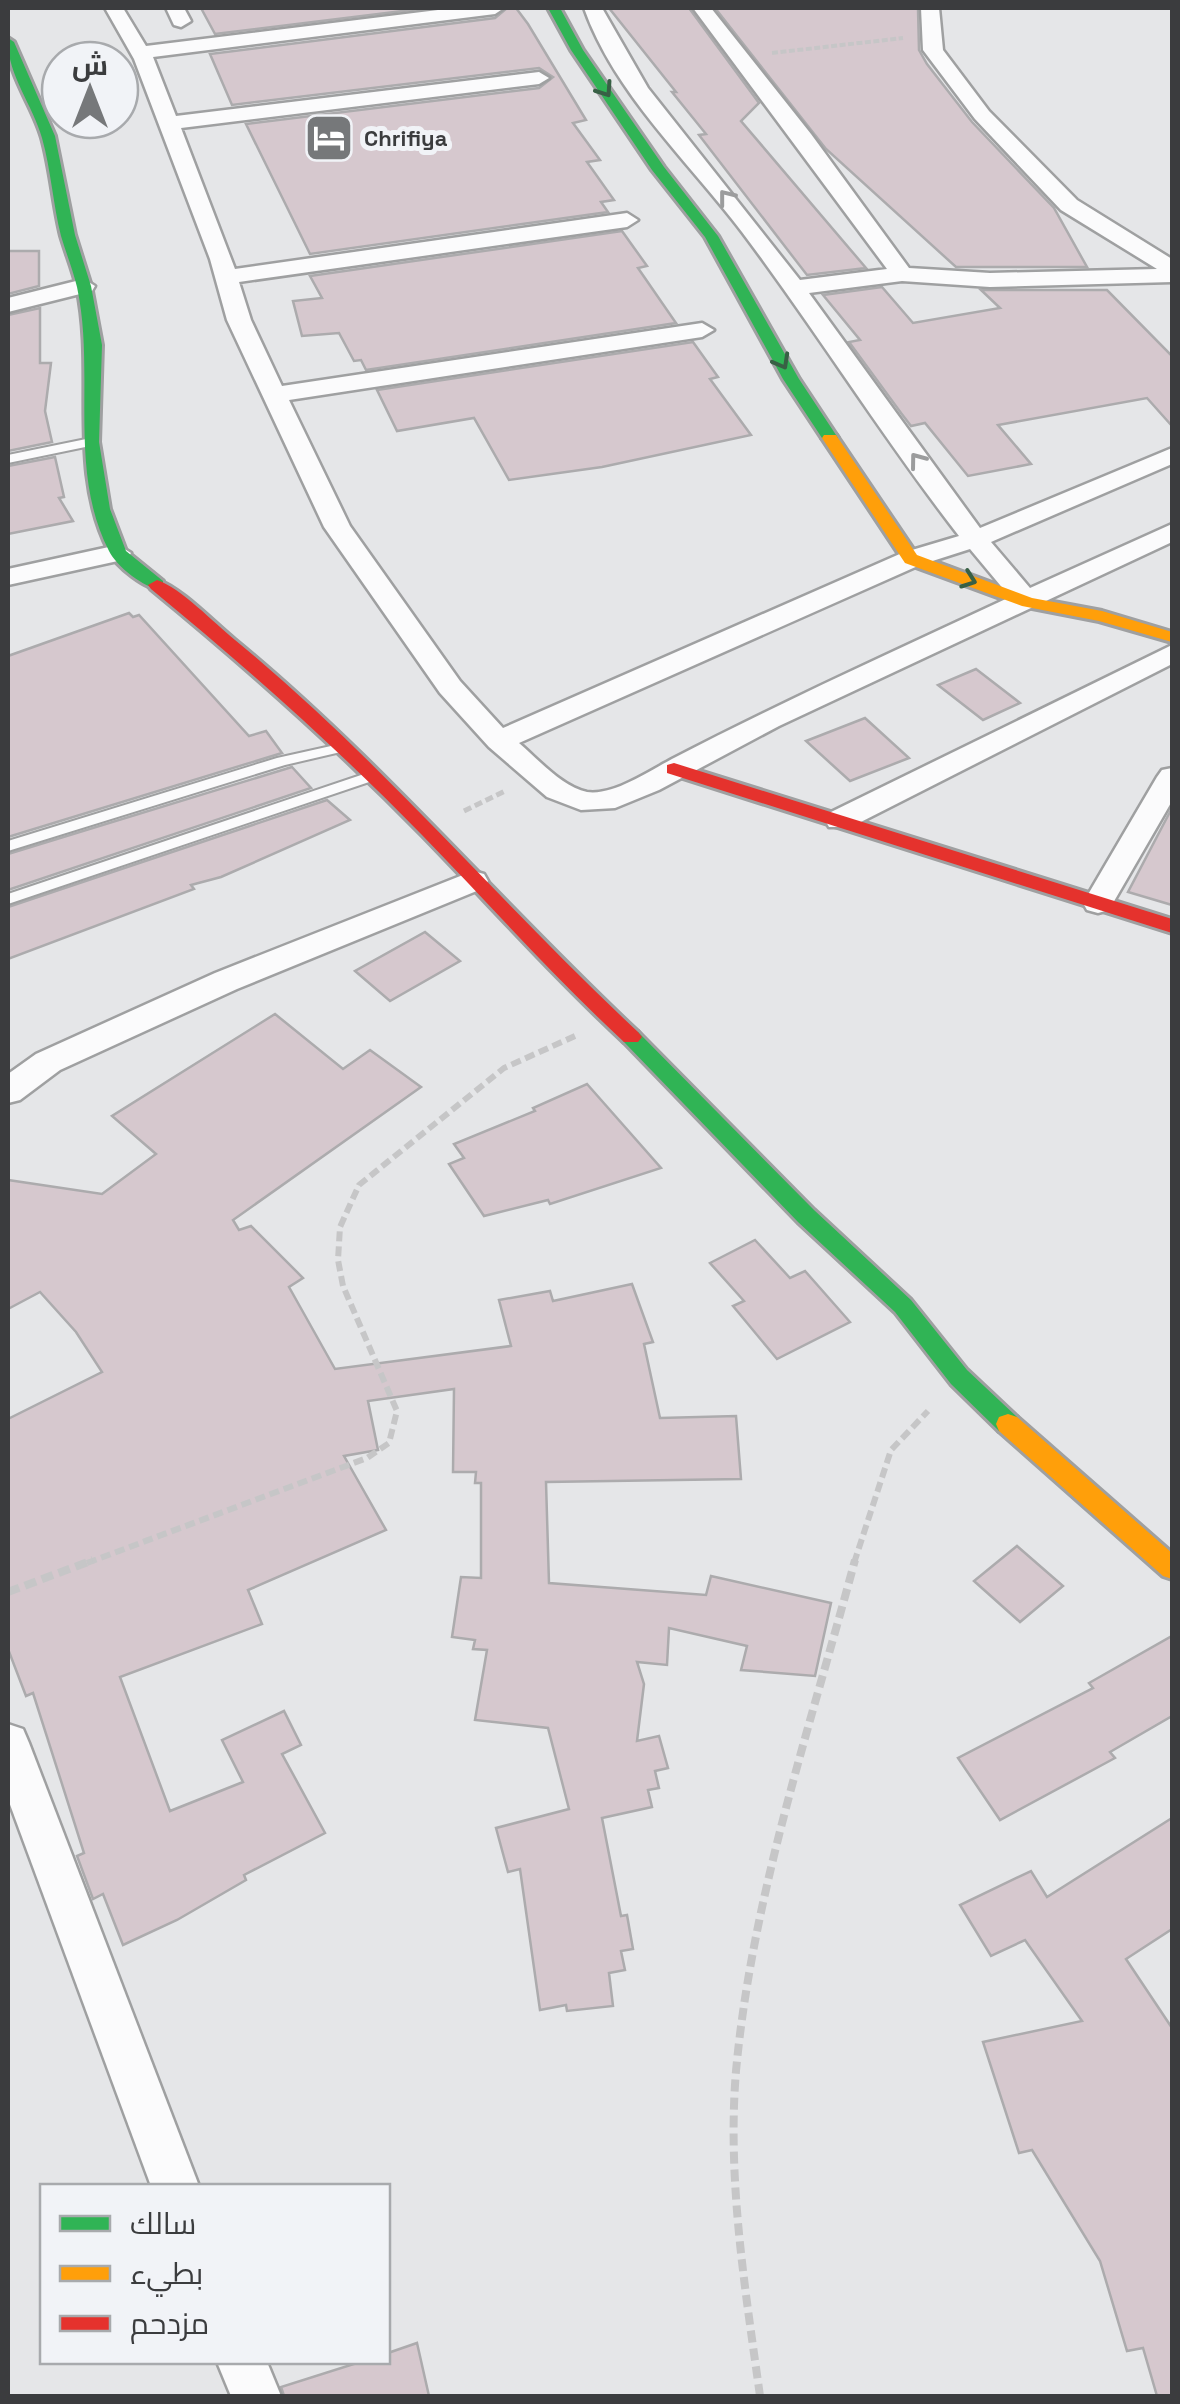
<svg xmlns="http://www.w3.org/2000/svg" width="1180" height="2404" font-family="'Space Grotesk',Cairo,sans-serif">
<rect width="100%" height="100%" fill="#e5e6e8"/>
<g fill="#d6c8ce" stroke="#acabad" stroke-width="2.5">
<polygon points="201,8 427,8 215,34"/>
<polygon points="507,8 516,8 528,24 586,120 573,123 600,160 587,162 614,200 601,202 608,212 310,254 246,124 539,88 553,77 539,68 232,105 210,54 495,18"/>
<polygon points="609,8 689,8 759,103 741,121 866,268 807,275 699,135 706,134 672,92 676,92"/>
<polygon points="715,8 918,8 919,50 927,64 972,122 1054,208 1087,267 956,267 826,149"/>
<polygon points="622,231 647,266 638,268 676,323 366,370 361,360 354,361 339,333 302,336 293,301 322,298 310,276"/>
<polygon points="8,251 39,251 39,286 8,294"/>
<polygon points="882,287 913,323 1000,308 981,290 1107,290 1172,356 1172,426 1147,398 998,425 1031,464 968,476 925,423 911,426 901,413 849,342 860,340 823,295"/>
<polygon points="40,308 40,363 51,363 45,411 52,442 8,451 8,315"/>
<polygon points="693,342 718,377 710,379 751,435 602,467 509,480 474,418 397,431 377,390"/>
<polygon points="55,457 64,497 59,498 73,521 8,534 8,466"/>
<polygon points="129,613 133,617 139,615 249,736 266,731 282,753 8,837 8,656"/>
<polygon points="976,669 1020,703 983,720 938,685"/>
<polygon points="865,718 909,758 850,781 806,741"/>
<polygon points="292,767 311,788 8,890 8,854"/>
<polygon points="327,800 350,820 221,877 191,885 194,889 8,959 8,907"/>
<polygon points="1172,808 1172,905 1128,892"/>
<polygon points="425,932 460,961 390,1001 355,971"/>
<polygon points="275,1014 343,1069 370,1050 421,1087 233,1220 239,1230 251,1226 303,1278 289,1287 335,1369 511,1346 499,1300 550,1291 553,1301 632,1284 653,1342 644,1344 660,1418 736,1416 741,1479 546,1482 549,1583 706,1595 711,1576 831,1603 815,1676 741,1670 747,1646 669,1628 667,1665 637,1662 644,1684 637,1741 659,1736 668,1768 655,1771 659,1788 648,1790 652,1807 602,1818 621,1916 627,1915 633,1949 621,1951 625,1970 609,1973 613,2006 567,2011 566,2005 540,2010 520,1869 508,1872 496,1828 569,1809 548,1728 475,1720 487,1650 473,1649 475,1640 452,1637 461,1577 481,1578 481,1483 475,1483 476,1472 453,1472 454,1389 368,1401 378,1450 344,1456 386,1530 248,1590 262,1624 120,1677 170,1811 243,1782 222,1740 284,1711 301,1745 282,1754 325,1833 244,1875 246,1880 177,1920 123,1945 103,1894 93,1899 77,1856 84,1853 33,1693 26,1696 8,1649 8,1419 102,1372 76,1332 40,1292 8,1309 8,1180 102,1194 156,1154 112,1116"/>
<polygon points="587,1084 661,1168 550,1204 548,1200 484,1216 449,1164 464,1158 454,1144 535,1111 533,1108"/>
<polygon points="755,1240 790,1278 805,1271 850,1322 777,1359 733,1306 744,1301 710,1263"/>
<polygon points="1017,1546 1063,1586 1020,1622 974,1581"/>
<polygon points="1172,1636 1172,1716 1110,1752 1115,1758 1000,1820 958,1758 1093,1688 1089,1683"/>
<polygon points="1172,1818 1172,1929 1126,1959 1172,2028 1172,2396 1157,2396 1143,2348 1127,2351 1100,2261 1032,2150 1019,2153 983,2042 1082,2021 1025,1940 991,1956 960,1905 1031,1871 1047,1897"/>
<polygon points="417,2343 429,2396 284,2396 281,2387 360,2362 388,2362 388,2353"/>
</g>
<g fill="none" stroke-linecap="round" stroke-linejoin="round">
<g stroke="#9fa0a1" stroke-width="4">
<g id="lane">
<polygon points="91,438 95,439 95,445 8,463 8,455"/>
<polygon points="340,744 345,745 345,751 285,765 8,851 8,841 277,758"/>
<polygon points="370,772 377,777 375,780 8,904 8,894"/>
</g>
</g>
<g stroke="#9fa0a1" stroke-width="5">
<g id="street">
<path d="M105,8H123L146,46L454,8H504L495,14L153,57L176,116L539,72L549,78L539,84L181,128L235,269L627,213L638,220L627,227L239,282L251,320L282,386L702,323L714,330L702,337L289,400L350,526L460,681L503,728L902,553L959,536C882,437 816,330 742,232C688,161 614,93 584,8H602L648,88L800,280L887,269L693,8H711L811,134L909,268L990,273L1157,269L1061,210L975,119L923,50L921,8H939L943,50L989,111L1077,200L1172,259V282L990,287L902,281L809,293L980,528L1172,448V464L991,542L1030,588L1172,524V542L779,726L659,790L615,808L581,810L547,797L489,747L440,693L324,527L227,320L210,259L134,59ZM970,549L1010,597C896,650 782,702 672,759C649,771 613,796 587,792C562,787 538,759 519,743L920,565Z"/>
<polygon points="166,8 184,8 191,21 181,27 174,25"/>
<polygon points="84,279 95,286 92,291 8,312 8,298"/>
<polygon points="118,545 131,553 127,559 8,585 8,569"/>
<polygon points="1172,645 1172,664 851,827 829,827 825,820 829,813"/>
<polygon points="1172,768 1172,801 1113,903 1109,910 1098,913 1087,910 1083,903 1157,777 1162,770"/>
<polygon points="473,871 484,874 488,881 484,888 237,989 60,1070 20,1100 8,1103 8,1074 36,1054 215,973"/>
<polygon points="8,1724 23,1729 29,1743 199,2186 151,2186 8,1799"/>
<polygon points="217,2362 267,2362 281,2396 231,2396"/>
</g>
</g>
<g stroke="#9fa0a1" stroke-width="6">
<g id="fast">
<polygon points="548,8 560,8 583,50 664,167 718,236 799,379 838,438 836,441 822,438 783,379 705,237 652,170 571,50"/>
<path d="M8,38L14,42L55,136L75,235L91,286L102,345L99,442L110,509L126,551L163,581V589C147,591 116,566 109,551C67,469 96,374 77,287C73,270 66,253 61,236C53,204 51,170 42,138C33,105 6,73 8,38Z"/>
<polygon points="631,1030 638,1032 814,1210 911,1300 967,1370 1017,1417 1020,1424 1017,1431 1008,1434 999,1431 951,1384 895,1312 798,1222 624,1042 620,1037"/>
</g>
</g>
<g stroke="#9fa0a1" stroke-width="6">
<g id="slow">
<polygon points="824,435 836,435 917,555 1032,598 1102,611 1172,632 1172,642 1099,621 1022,606 905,563 822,438"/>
<polygon points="1008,1414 1017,1417 1172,1553 1172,1579 1163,1576 999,1431 996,1424 999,1417"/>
</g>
</g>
<g stroke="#9fa0a1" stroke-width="6">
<g id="jam">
<path d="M157,580C181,588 214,623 235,640C380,759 501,904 638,1032L642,1037L638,1042H624C553,976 489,904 422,835C336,747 245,666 151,589L148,585Z"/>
<polygon points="674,763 1172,919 1172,933 667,773 667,765"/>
</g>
</g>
<polyline stroke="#c6c6c7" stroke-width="4" stroke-dasharray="6 2.5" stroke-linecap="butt" points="772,53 903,38"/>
<polyline stroke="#c6c6c7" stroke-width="5" stroke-dasharray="8 4" stroke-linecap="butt" points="464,811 507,790"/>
<g stroke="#c6c6c7" stroke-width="6" stroke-dasharray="10 5" stroke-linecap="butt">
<polyline points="87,1563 367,1458 389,1443 397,1411 343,1286 338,1260 340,1227 359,1185 504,1068 575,1036"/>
<polyline points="854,1563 891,1450 928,1411"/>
</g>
<g stroke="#c6c6c7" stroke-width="8" stroke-dasharray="12 6" stroke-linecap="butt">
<polyline points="8,1592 93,1560"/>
<path d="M760,2396C745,2288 727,2179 736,2071C752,1897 810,1728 855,1560"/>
</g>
<use href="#lane" fill="#fbfbfc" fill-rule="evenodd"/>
<use href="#street" fill="#fbfbfc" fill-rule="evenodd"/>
<use href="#fast" fill="#30b455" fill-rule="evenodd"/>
<use href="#slow" fill="#ff9f0a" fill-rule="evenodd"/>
<use href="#jam" fill="#e5322d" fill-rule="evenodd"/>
</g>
<defs><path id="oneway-chevron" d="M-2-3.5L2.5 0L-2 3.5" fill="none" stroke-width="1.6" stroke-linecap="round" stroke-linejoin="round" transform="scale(2.5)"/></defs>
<g stroke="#386045">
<use href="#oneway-chevron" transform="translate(605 90) rotate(56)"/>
<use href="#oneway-chevron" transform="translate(782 362) rotate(61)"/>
<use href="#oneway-chevron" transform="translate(969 580) rotate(20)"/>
</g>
<g stroke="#9b9c9d">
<use href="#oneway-chevron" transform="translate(726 197) rotate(-128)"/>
<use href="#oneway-chevron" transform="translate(917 460) rotate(-127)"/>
</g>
<defs>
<g id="hotel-square" transform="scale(2.5)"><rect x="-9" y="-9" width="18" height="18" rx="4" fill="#76787a" stroke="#f1f3f7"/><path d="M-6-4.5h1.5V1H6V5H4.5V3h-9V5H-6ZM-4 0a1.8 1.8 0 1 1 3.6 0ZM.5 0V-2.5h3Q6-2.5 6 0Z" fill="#fff"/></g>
</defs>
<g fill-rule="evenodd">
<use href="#hotel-square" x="329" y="138"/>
</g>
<g text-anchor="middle" stroke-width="10" stroke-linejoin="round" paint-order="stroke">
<g font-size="22" font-weight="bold" fill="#3b3c3e" stroke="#f1f3f7" text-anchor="start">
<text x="364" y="146">Chrifiya</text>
</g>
</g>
<rect width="1180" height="2404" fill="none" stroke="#3b3c3e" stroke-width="20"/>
<rect x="40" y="2184" width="350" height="180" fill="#f1f3f7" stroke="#a8aaad" stroke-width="2.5"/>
<rect x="60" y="2216" width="50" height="15" fill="#30b455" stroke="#a8aaad" stroke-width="2.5"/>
<text x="130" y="2234" font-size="30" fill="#3b3c3e">سالك</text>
<rect x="60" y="2266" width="50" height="15" fill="#ff9f0a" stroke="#a8aaad" stroke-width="2.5"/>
<text x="130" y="2284" font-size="30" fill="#3b3c3e">بطيء</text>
<rect x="60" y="2316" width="50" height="15" fill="#e5322d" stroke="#a8aaad" stroke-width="2.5"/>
<text x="130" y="2334" font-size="30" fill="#3b3c3e">مزدحم</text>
<g transform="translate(90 90)"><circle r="48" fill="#f1f3f7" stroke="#a8aaad" stroke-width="2.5"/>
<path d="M0-8L18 38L0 25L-18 38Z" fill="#76787a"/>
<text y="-15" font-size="28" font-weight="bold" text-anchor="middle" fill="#3b3c3e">ش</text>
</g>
</svg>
